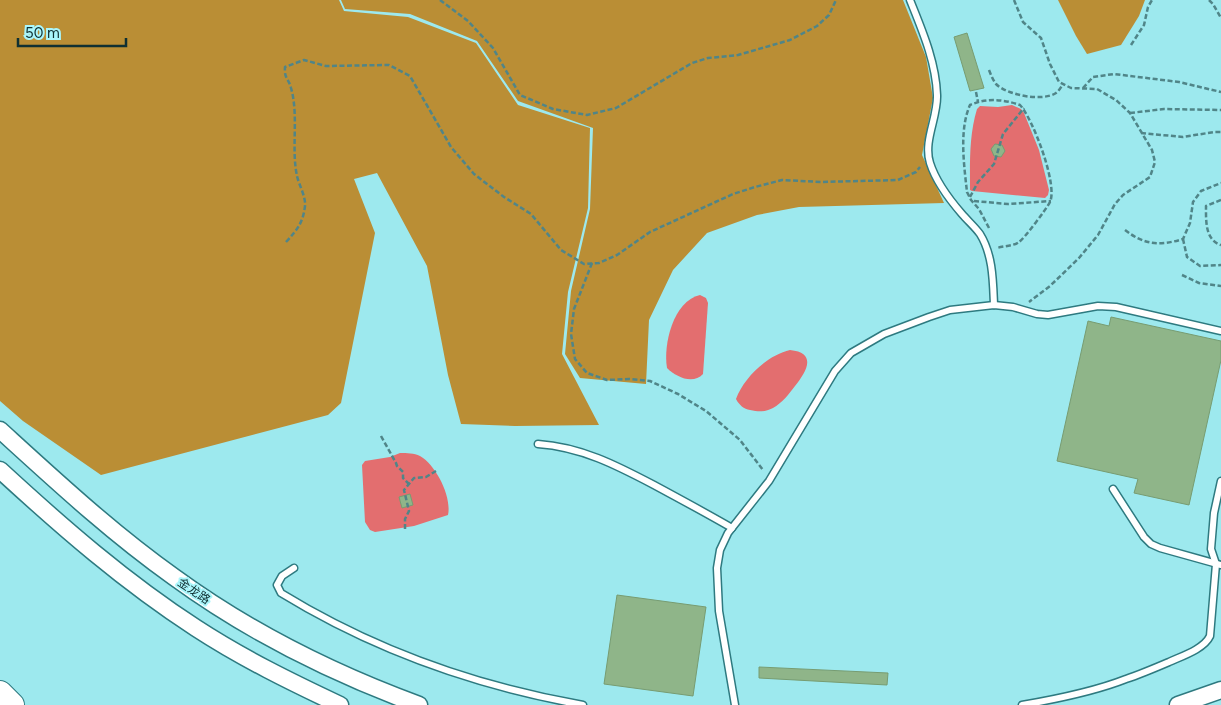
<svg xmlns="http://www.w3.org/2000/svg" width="1221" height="705" font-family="Figtree,'Noto Sans SC',sans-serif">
<rect width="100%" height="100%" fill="#9de9ee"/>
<g fill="#ba8e35">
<polygon points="0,0 339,0 344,11 408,17 476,43 518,105 590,128 588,208 568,292 562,354 599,425 515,426 461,424 448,375 427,266 377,173 354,179 375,233 341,403 328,415 101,475 23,421 0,401"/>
<polygon points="341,0 903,0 926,57 933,98 922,155 944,203 799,207 757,215 707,233 673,270 649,320 646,384 580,378 565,354 571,291 590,209 593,128 518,101 477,41 410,14 345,9"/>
<polygon points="1058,0 1145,0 1139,16 1121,45 1087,54 1076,36"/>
</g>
<g fill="#e36e6f">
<path d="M1012,105L1021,109L1024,113L1039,150L1049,190L1048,195L1045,198L972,191L970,190C970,162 969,136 977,109L980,106L998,107Z"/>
<path d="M700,295L706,298L708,303L703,374C693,385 676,377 667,368C663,345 673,301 700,295Z"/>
<path d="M790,350C818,353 806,372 795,386C789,394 782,403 773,408C765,412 759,412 750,410C744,409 739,405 736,399C744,377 768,355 790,350Z"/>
<path d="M400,453C407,453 414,453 420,456C436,465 452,497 448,515L414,526L375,532L370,530L365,522L362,465L365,461L390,457Z"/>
</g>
<g fill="#8fb589" stroke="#779c71">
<polygon points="967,33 984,88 970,91 954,37"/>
<polygon points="995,144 1002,145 1005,151 1001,157 994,156 991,149"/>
<polygon points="1111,317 1221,341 1221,360 1189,505 1134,493 1138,479 1057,461 1088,321 1109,326"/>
<polygon points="410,494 413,505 402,508 399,497"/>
<polygon points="617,595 706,607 693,696 604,684"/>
<polygon points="759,667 888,673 887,685 759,678"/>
</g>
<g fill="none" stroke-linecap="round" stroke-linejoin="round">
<g stroke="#2e7a80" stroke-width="9">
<g id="service">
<path d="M910,0C922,30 936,62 937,95C938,117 923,141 930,163C936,182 949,199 962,214C968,221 975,227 980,234C993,255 993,281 994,305"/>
<path d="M538,444C581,447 616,465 654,485C680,499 706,513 732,528"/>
<polyline points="1113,489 1144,537 1151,544 1160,548 1221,565"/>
<path d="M294,568L282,576L277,585L281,593C374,650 476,686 583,705"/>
<polyline points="735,705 719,611 717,568 720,550 728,533 769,481 835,371 851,353 884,334 929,317 950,310 994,305 1013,307 1037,314 1048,315 1098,306 1116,307 1221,331"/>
<path d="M1022,705C1057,699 1093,692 1126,679C1141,674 1155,668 1169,662C1182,656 1204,649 1210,636L1216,564L1211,549L1214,513L1221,481"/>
</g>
</g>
<g stroke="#2e7a80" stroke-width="19">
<g id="tertiary">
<path d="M0,430C56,481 112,533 174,577C248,631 332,673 419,705"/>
<path d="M0,470C62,527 125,582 196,628C242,658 291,682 340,705"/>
<polyline points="1178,705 1221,690"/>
</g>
</g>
<g stroke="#2e7a80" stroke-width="26">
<polyline id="motorway" points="0,693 12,705"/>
</g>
<g stroke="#508588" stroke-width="2.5" stroke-dasharray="5 2.5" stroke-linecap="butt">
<polyline points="440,0 468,21 493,48 520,95 553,109 587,115 616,108 692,63 708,58 738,55 790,40 817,26 829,15 836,0"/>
<polyline points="1014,0 1023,22 1041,38 1050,64 1059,82 1071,88 1097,89 1116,100 1130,113 1152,150 1155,162 1150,177 1123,195 1115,204 1098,235 1079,258 1050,286 1029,302"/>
<polyline points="1209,0 1213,4 1221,18"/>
<polyline points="1131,45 1144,25 1148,7 1152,0"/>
<path d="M989,70C991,75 993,80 996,84C1007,95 1042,102 1056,93C1059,91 1061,87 1063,84"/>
<polyline points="1083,88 1093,77 1114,74 1179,82 1221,92"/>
<polyline points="976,92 978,102"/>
<polyline points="1130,113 1164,109 1221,110"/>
<polyline points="1141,133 1183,137 1214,132 1221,132"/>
<polyline points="970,197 978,182 994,164 1003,134 1024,108"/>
<path d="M1221,200L1206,206C1206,221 1205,240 1221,245"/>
<polyline points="974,201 1008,204 1051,201"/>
<path d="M989,228L979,209L971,200L967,192C964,165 959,130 970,105C986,98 1003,99 1020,105C1033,119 1058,185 1050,202C1047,208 1024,239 1019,242C1014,246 1003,246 997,248"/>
<path d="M1125,230C1144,245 1160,246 1183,239L1190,223L1193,202L1201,191L1221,183"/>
<polyline points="1183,239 1187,257 1200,266 1221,265"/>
<path d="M286,242C297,230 303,223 305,206C306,197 299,185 297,176C291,148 299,116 291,88C289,79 284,79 285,67L304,60L326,66L389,65L410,76L451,147L474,174L504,197L531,214L561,250L584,264L599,263L617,255L650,232L733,194L755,187L782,180L821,182L898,180L916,172L920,167"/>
<polyline points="592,263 574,309 571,334 575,359 587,373 607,380 629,379 650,381 678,394 706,411 740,440 763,470"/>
<polyline points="1182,275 1199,283 1221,286"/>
<polyline points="381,436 396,463 397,466 403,472 403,478 409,484"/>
<polyline points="405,529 405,519 409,511 404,490 414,478 426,477 436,471"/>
</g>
<use href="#service" stroke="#fff" stroke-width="6"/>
<use href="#tertiary" stroke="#fff" stroke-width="16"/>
<use href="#motorway" stroke="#fff" stroke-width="24"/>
</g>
<g text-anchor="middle" stroke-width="4" stroke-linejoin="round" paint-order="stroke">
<g font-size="12" fill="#103032" stroke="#aaf6fb">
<text transform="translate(194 591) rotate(34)" y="4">金龙路</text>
</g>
</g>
<path d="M18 38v8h108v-8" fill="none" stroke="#103032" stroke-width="2.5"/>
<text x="25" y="38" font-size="15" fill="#103032" stroke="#aaf6fb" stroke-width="4" paint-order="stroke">50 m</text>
</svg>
